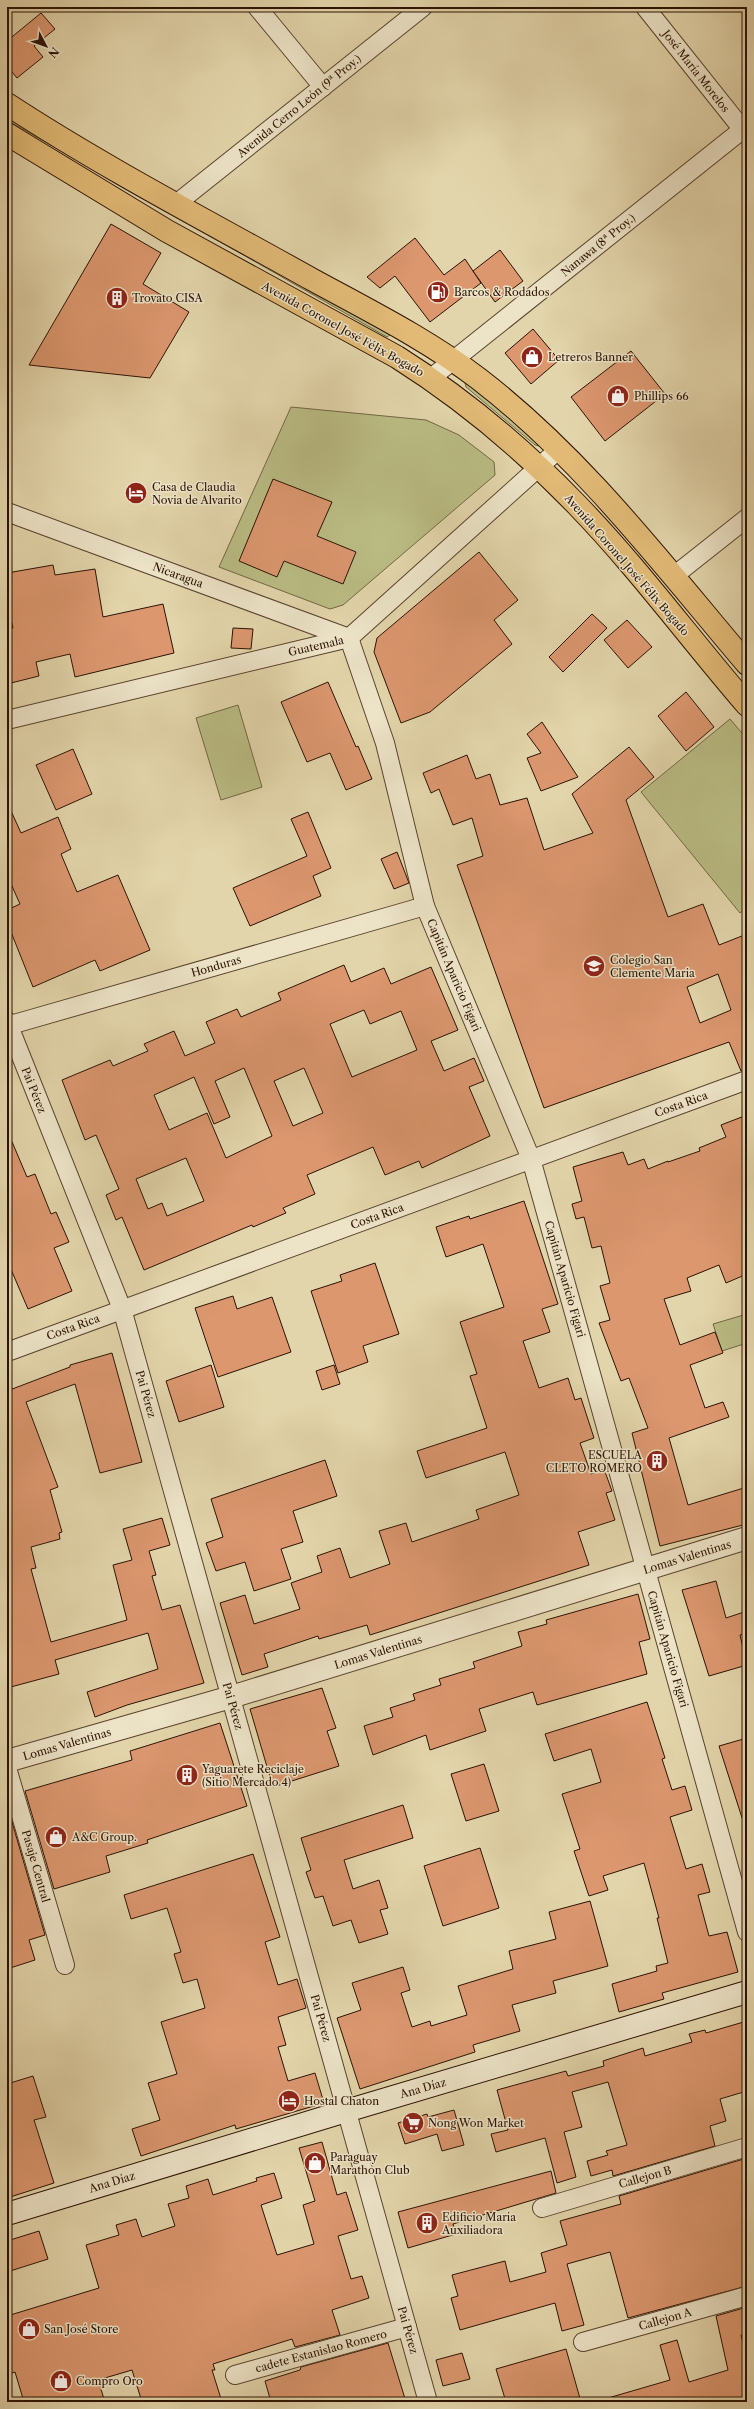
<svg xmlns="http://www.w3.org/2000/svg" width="754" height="2409" font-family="'Libre Caslon Text',serif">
<rect width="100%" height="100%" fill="#e3d5ab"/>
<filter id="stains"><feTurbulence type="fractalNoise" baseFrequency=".005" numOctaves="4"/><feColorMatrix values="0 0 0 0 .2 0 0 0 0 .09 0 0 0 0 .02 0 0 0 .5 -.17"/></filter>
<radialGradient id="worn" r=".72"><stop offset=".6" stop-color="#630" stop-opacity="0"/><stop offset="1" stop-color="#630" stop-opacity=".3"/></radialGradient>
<g fill="#babc84" stroke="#726744">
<polygon points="7,112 391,334 387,337 7,120"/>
<polygon points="468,382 540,444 539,446 535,445 466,387 465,383"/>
<polygon points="291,407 426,420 459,435 494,462 495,475 343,605 330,609 219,567"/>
<polygon points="238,705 262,787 221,800 196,718"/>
<polygon points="730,719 747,739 747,907 740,913 641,792"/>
<polygon points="747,1314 747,1343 722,1351 713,1324"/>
</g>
<g fill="#dc976f" stroke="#2b1203" fill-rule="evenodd">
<polygon points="41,13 55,29 34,46 43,57 17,78 7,66 7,41"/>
<polygon points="111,224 161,253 143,284 189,312 150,378 29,365"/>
<polygon points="415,238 444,275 465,259 481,283 430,322 395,276 380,288 367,277"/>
<polygon points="500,250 523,281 495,302 473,271"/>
<polygon points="533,329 559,360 531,384 505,353"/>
<polygon points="631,351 665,394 605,441 571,397"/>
<polygon points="273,479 332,502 317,536 356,552 343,584 284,561 277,577 239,561"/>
<polygon points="479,552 518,600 494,620 512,644 430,712 401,723 374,652 377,638"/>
<polygon points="53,565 55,575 95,569 103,617 163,604 174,653 75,677 70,654 36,662 39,676 7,684 7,630 13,628 7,604 7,573"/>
<polygon points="592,614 607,628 563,672 549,657"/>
<polygon points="627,620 652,647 628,668 604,640"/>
<polygon points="233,628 253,629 251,649 231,648"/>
<polygon points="328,682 356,747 358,746 372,779 346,790 330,753 307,762 281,702"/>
<polygon points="686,692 714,727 686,751 658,716"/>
<polygon points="542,722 578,777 541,791 527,758 541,753 527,734"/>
<path d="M629,747L654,777L626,800L668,917L703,904L719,945L747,934V1070L741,1071L729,1042L544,1108L457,865L483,856L472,818L453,825L439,789L431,793L423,773L467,755L476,779L490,774L500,805L527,798L544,850L593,833L572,794ZM718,974L731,1010L700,1023L687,987Z"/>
<polygon points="73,749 92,794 56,810 36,765"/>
<polygon points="7,802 21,833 58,817 71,849 61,854 77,892 118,875 150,950 100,971 95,960 33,987 7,922 7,910 20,904 7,875"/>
<polygon points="308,812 331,868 313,876 321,896 250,926 233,888 307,856 291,819"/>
<polygon points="397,852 409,883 394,889 381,859"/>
<path d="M344,965L351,982L384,968L391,984L431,967L458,1030L431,1041L444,1071L474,1058L484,1081L469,1087L490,1136L422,1168L419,1161L385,1175L373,1147L307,1175L315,1194L283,1208L286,1213L253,1227L252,1225L144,1270L122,1217L116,1220L106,1195L119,1189L96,1135L85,1140L62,1080L110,1060L113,1066L148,1051L144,1044L174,1031L185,1056L215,1043L206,1022L237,1009L241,1017L281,1000L278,993ZM364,1010L370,1024L401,1011L417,1050L352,1077L330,1024ZM244,1068L272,1136L226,1158L207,1113L169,1130L154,1095L194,1077L214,1124L230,1117L215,1081ZM304,1068L323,1113L293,1126L274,1081ZM186,1158L204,1201L167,1216L162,1203L148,1209L136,1179Z"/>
<polygon points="747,1115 747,1274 726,1283 719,1265 687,1278 691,1291 664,1299 680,1345 715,1332 723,1353 690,1365 705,1408 723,1402 729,1417 669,1438 688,1505 747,1487 747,1524 660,1546 632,1433 648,1428 629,1378 621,1381 599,1323 610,1320 600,1286 610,1283 601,1246 592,1248 584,1217 576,1219 572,1204 582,1201 573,1167 623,1152 628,1165 644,1159 648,1169 668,1161 668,1162 700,1151 699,1148 726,1137 721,1125"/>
<polygon points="7,1130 27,1177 35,1174 51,1214 56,1212 69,1242 54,1248 72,1291 28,1309 7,1260"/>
<polygon points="524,1201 558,1304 542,1309 550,1332 523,1341 539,1388 568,1378 575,1400 581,1398 594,1438 580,1443 591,1474 604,1469 612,1491 606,1493 615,1520 578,1532 589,1565 370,1635 367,1625 319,1639 318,1636 264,1654 268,1667 242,1675 220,1603 245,1595 254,1624 300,1609 291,1583 322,1572 317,1556 340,1548 350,1578 390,1564 379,1531 406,1523 412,1542 479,1519 476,1510 519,1495 505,1452 426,1478 417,1451 487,1428 470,1376 477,1374 460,1322 504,1307 483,1244 446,1257 436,1227 469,1216 470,1219"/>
<polygon points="375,1263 399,1334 363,1346 368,1362 338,1373 311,1291 342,1281 340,1275"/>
<polygon points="233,1296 237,1309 272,1297 291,1352 218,1377 195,1308"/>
<polygon points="112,1353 142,1462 100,1473 75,1384 26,1402 58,1487 50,1490 62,1532 59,1533 60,1539 31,1547 36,1568 31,1569 51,1642 127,1620 113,1565 132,1560 123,1529 162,1518 170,1545 149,1551 156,1575 152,1576 162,1610 180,1605 204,1683 127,1705 95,1717 87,1692 158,1669 148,1633 55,1660 59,1674 7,1688 7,1391 70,1367 70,1365"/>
<polygon points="211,1365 224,1407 179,1422 166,1381"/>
<polygon points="334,1365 340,1384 322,1390 316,1371"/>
<polygon points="325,1460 337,1496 293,1511 303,1542 281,1549 291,1579 254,1591 245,1562 216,1571 206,1543 223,1537 211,1499"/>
<polygon points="716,1581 726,1618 747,1611 747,1633 740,1635 747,1665 709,1676 682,1590"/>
<polygon points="638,1594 650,1639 639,1642 647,1674 537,1705 533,1692 479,1709 486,1731 430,1750 426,1735 373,1755 364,1726 393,1717 390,1708 415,1700 413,1694 441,1685 439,1679 475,1668 473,1662 522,1646 518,1632 547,1624 546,1620"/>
<polygon points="322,1688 336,1728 327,1731 339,1766 273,1787 250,1709"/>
<polygon points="647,1702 665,1758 662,1759 672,1790 685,1786 692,1810 670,1817 686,1869 702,1864 710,1892 698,1895 709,1936 727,1932 738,1972 662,1993 664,1999 619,2012 612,1984 657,1971 656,1966 668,1963 657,1918 659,1918 644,1863 603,1876 608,1890 589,1896 574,1851 580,1849 562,1794 601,1782 591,1749 554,1761 545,1734"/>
<polygon points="220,1723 247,1806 147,1840 148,1843 106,1856 110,1872 54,1889 25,1791 132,1760 130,1751"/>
<polygon points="747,1738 747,1823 744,1824 719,1746"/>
<polygon points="484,1764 499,1811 466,1821 451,1774"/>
<polygon points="7,1805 45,1935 29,1940 35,1960 7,1969"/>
<polygon points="403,1805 413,1838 344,1860 353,1889 379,1880 388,1908 380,1910 388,1934 359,1943 351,1920 333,1926 323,1896 315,1898 306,1872 311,1870 301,1838"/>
<polygon points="480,1848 499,1908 443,1926 424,1866"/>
<polygon points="253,1854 280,1937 265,1942 278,1985 297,1979 306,2008 278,2017 286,2045 278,2047 288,2081 315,2073 324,2103 236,2129 235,2125 141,2156 132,2129 160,2120 148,2083 177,2074 161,2022 205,2008 197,1979 183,1983 174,1954 181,1952 167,1908 131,1919 124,1895"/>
<polygon points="590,1901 608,1966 553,1981 556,1993 512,2005 520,2031 473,2045 475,2052 360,2089 337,2018 361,2010 352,1983 403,1967 410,1990 401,1993 412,2027 430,2021 431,2026 467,2015 458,1986 513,1969 509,1951 556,1939 549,1912"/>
<polygon points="747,2021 747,2091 720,2099 726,2121 710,2126 715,2146 613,2176 612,2170 591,2176 587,2161 608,2155 606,2151 627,2145 608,2082 572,2092 582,2127 564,2132 576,2177 557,2183 545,2138 496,2152 491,2134 508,2130 497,2090 566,2071 568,2076 604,2066 603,2061 643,2048 645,2056 692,2042 689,2034 705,2030 706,2033"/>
<polygon points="33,2076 46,2117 34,2120 54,2183 7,2198 7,2084"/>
<polygon points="454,2110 464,2145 442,2151 437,2134 405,2144 398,2123 427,2114 428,2117"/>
<polygon points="322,2142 337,2195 346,2192 358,2230 338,2236 351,2279 362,2276 369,2298 332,2310 340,2335 295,2347 292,2339 213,2364 215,2370 212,2370 222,2402 142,2402 132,2370 98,2380 105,2402 24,2402 15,2372 7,2375 7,2316 99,2288 86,2245 119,2235 116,2225 136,2219 142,2237 175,2226 168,2204 189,2198 186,2186 208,2179 213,2195 257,2181 256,2178 274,2173 282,2198 261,2205 277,2255 314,2244 303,2205 315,2201 299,2148"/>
<polygon points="747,2158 747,2286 628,2318 610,2252 567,2264 584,2325 562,2331 555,2303 460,2330 451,2298 458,2296 452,2275 505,2261 510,2282 546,2272 541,2253 567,2245 560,2221 621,2204 619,2196"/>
<polygon points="551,2171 556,2193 453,2224 456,2234 408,2248 398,2212"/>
<polygon points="39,2231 48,2259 7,2272 7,2241"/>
<polygon points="747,2307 747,2334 741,2335 747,2360 747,2402 609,2402 608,2398 670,2380 660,2345 677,2340 689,2382 728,2370 716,2316"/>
<polygon points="388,2343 406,2402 271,2402 265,2381 300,2370 301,2367"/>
<polygon points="566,2349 581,2402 506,2402 496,2369"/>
<polygon points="462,2353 470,2379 443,2386 436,2360"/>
</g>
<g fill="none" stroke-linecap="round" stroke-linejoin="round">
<g stroke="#59432d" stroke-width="20">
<g id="minor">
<polyline points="257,7 323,87"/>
<polyline points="645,7 747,135"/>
<polyline points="176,204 423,7"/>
<polyline points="431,378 747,126"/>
<polyline points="7,512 349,638"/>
<polyline points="675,575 747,518"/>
<polyline points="349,638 385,743 425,906 531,1159 747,1932"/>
<polyline points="7,720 349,638 559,449"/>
<polyline points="7,1021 122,1309 428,2402"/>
<polyline points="7,1026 425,906"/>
<polyline points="7,1352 747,1080"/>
<polyline points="7,1768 65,1965"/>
<polyline points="542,2208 747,2147"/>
<polyline points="583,2342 747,2296"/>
<polyline points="235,2375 407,2327"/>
</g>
</g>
<g stroke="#59432d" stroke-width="24">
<polyline id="tertiary" points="7,1761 231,1697 747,1538"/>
</g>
<g stroke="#2b1203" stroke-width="24">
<polyline id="secondary" points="7,2214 346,2111 747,1992"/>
</g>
<g stroke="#2b1203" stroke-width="24">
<g id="primary">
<path d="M7,104C105,168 211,223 313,280C370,311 428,340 479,379C584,460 662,564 747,664"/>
<path d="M7,134L167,231L397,357C462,398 524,450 577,505C638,568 690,639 747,705"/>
</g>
</g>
<use href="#minor" stroke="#ede4c8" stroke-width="18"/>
<use href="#tertiary" stroke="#ede4c8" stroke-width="22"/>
<use href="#secondary" stroke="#ede4c8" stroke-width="22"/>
<use href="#primary" stroke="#e2ba76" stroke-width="22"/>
</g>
<defs>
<g id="fuel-disc" transform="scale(1.15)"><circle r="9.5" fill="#8f2418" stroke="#ede4c8"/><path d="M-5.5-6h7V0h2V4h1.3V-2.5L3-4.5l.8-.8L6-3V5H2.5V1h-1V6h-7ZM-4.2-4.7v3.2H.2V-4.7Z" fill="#fff"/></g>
<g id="building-disc" transform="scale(1.15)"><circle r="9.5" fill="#8f2418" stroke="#ede4c8"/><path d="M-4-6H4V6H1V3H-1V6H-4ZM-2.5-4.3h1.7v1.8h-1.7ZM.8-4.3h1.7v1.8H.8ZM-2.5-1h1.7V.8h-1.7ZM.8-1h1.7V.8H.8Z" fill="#fff"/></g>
<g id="shop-disc" transform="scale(1.15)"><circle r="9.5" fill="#8f2418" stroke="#ede4c8"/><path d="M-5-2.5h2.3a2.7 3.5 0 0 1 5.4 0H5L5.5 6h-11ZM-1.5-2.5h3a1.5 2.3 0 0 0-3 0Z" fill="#fff"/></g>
<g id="hotel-disc" transform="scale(1.15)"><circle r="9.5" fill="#8f2418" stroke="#ede4c8"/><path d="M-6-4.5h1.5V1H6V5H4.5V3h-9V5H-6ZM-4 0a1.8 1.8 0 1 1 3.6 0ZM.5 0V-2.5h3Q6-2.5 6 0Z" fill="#fff"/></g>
<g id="school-disc" transform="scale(1.15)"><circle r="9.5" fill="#8f2418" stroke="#ede4c8"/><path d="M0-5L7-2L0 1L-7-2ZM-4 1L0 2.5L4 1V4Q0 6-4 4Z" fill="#fff"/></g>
<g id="supermarket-disc" transform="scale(1.15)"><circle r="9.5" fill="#8f2418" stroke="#ede4c8"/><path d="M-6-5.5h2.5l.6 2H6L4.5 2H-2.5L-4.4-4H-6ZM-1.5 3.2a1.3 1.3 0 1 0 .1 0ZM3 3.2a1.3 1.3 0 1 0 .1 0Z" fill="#fff"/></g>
</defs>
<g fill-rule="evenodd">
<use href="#fuel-disc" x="438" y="292"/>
<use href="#building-disc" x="117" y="298"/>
<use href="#shop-disc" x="532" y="357"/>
<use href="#shop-disc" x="618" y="396"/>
<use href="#hotel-disc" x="136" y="493"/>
<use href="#school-disc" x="594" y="966"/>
<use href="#building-disc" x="657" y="1461"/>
<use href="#building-disc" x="187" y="1775"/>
<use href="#shop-disc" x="56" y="1837"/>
<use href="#hotel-disc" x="289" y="2101"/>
<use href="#supermarket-disc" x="413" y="2123"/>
<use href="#shop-disc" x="315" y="2163"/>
<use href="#building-disc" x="427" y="2223"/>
<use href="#shop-disc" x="29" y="2329"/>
<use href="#shop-disc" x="61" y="2381"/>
</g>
<g text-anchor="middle" stroke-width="3" stroke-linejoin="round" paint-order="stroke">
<g font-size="11" fill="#2b1203" stroke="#ede4c8">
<text transform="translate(696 71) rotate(52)" y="4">José María Morelos</text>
<text transform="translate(299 106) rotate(-39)" y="4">Avenida Cerro León (9ª Proy.)</text>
<text transform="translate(598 245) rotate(-39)" y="4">Nanawa (8ª Proy.)</text>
<text transform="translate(343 329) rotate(29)" y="4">Avenida Coronel José Félix Bogado</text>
<text transform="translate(627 565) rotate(49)" y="4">Avenida Coronel José Félix Bogado</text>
<text transform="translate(178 575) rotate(20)" y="4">Nicaragua</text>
<text transform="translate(316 646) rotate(-13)" y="4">Guatemala</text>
<text transform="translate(216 966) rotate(-16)" y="4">Honduras</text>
<text transform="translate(454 975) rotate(67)" y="4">Capitán Aparicio Figari</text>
<text transform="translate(34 1090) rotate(68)" y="4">Pai Pérez</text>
<text transform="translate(681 1104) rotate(-20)" y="4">Costa Rica</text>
<text transform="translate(377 1216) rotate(-20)" y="4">Costa Rica</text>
<text transform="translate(565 1279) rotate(74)" y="4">Capitán Aparicio Figari</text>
<text transform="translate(73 1327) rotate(-20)" y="4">Costa Rica</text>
<text transform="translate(146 1394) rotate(74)" y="4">Pai Pérez</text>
<text transform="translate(687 1557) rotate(-17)" y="4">Lomas Valentinas</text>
<text transform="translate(668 1649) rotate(74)" y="4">Capitán Aparicio Figari</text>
<text transform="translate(378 1652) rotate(-17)" y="4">Lomas Valentinas</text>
<text transform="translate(233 1706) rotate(74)" y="4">Pai Pérez</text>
<text transform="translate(67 1744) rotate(-16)" y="4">Lomas Valentinas</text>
<text transform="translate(36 1866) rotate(74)" y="4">Pasaje Central</text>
<text transform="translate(321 2018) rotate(74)" y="4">Pai Pérez</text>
<text transform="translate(423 2088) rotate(-16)" y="4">Ana Díaz</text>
<text transform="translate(645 2177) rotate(-16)" y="4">Callejon B</text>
<text transform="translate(112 2182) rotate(-17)" y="4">Ana Díaz</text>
<text transform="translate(665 2319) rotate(-16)" y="4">Callejon A</text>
<text transform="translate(408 2330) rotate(74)" y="4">Pai Pérez</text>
<text transform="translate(321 2351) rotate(-15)" y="4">cadete Estanislao Romero</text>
</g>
<g font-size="11" fill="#2b1203" stroke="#ede4c8" text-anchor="start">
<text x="454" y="296">Barcos &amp; Rodados</text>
<text x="132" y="302">Trovato CISA</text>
<text x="548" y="361">Letreros Banner</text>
<text x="634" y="400">Phillips 66</text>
<text x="152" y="491">Casa de Claudia<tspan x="152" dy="13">Novia de Alvarito</tspan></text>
<text x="610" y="964">Colegio San<tspan x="610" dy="13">Clemente Maria</tspan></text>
<text x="642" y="1459" text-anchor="end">ESCUELA<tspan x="642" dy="13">CLETO ROMERO</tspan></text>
<text x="202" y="1773">Yaguarete Reciclaje<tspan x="202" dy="13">(Sitio Mercado 4)</tspan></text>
<text x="72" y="1841">A&amp;C Group.</text>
<text x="304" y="2105">Hostal Chaton</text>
<text x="428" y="2127">Nong Won Market</text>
<text x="330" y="2161">Paraguay<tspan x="330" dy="13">Marathon Club</tspan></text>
<text x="442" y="2221">Edificio María<tspan x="442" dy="13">Auxiliadora</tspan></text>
<text x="44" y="2333">San José Store</text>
<text x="76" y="2385">Compro Oro</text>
</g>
</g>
<rect width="754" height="2409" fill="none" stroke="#e3d5ab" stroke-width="24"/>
<rect x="8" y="8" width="738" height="2393" fill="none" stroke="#2b1203" stroke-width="2"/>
<rect x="12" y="12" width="730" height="2385" fill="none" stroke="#2b1203"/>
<g transform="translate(46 46) rotate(131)" stroke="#ede4c8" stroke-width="3" paint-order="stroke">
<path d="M0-3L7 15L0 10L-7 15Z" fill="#2b1203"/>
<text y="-6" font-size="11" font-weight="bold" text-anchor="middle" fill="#2b1203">N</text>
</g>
<rect width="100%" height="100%" filter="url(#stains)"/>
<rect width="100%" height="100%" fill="url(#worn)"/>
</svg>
